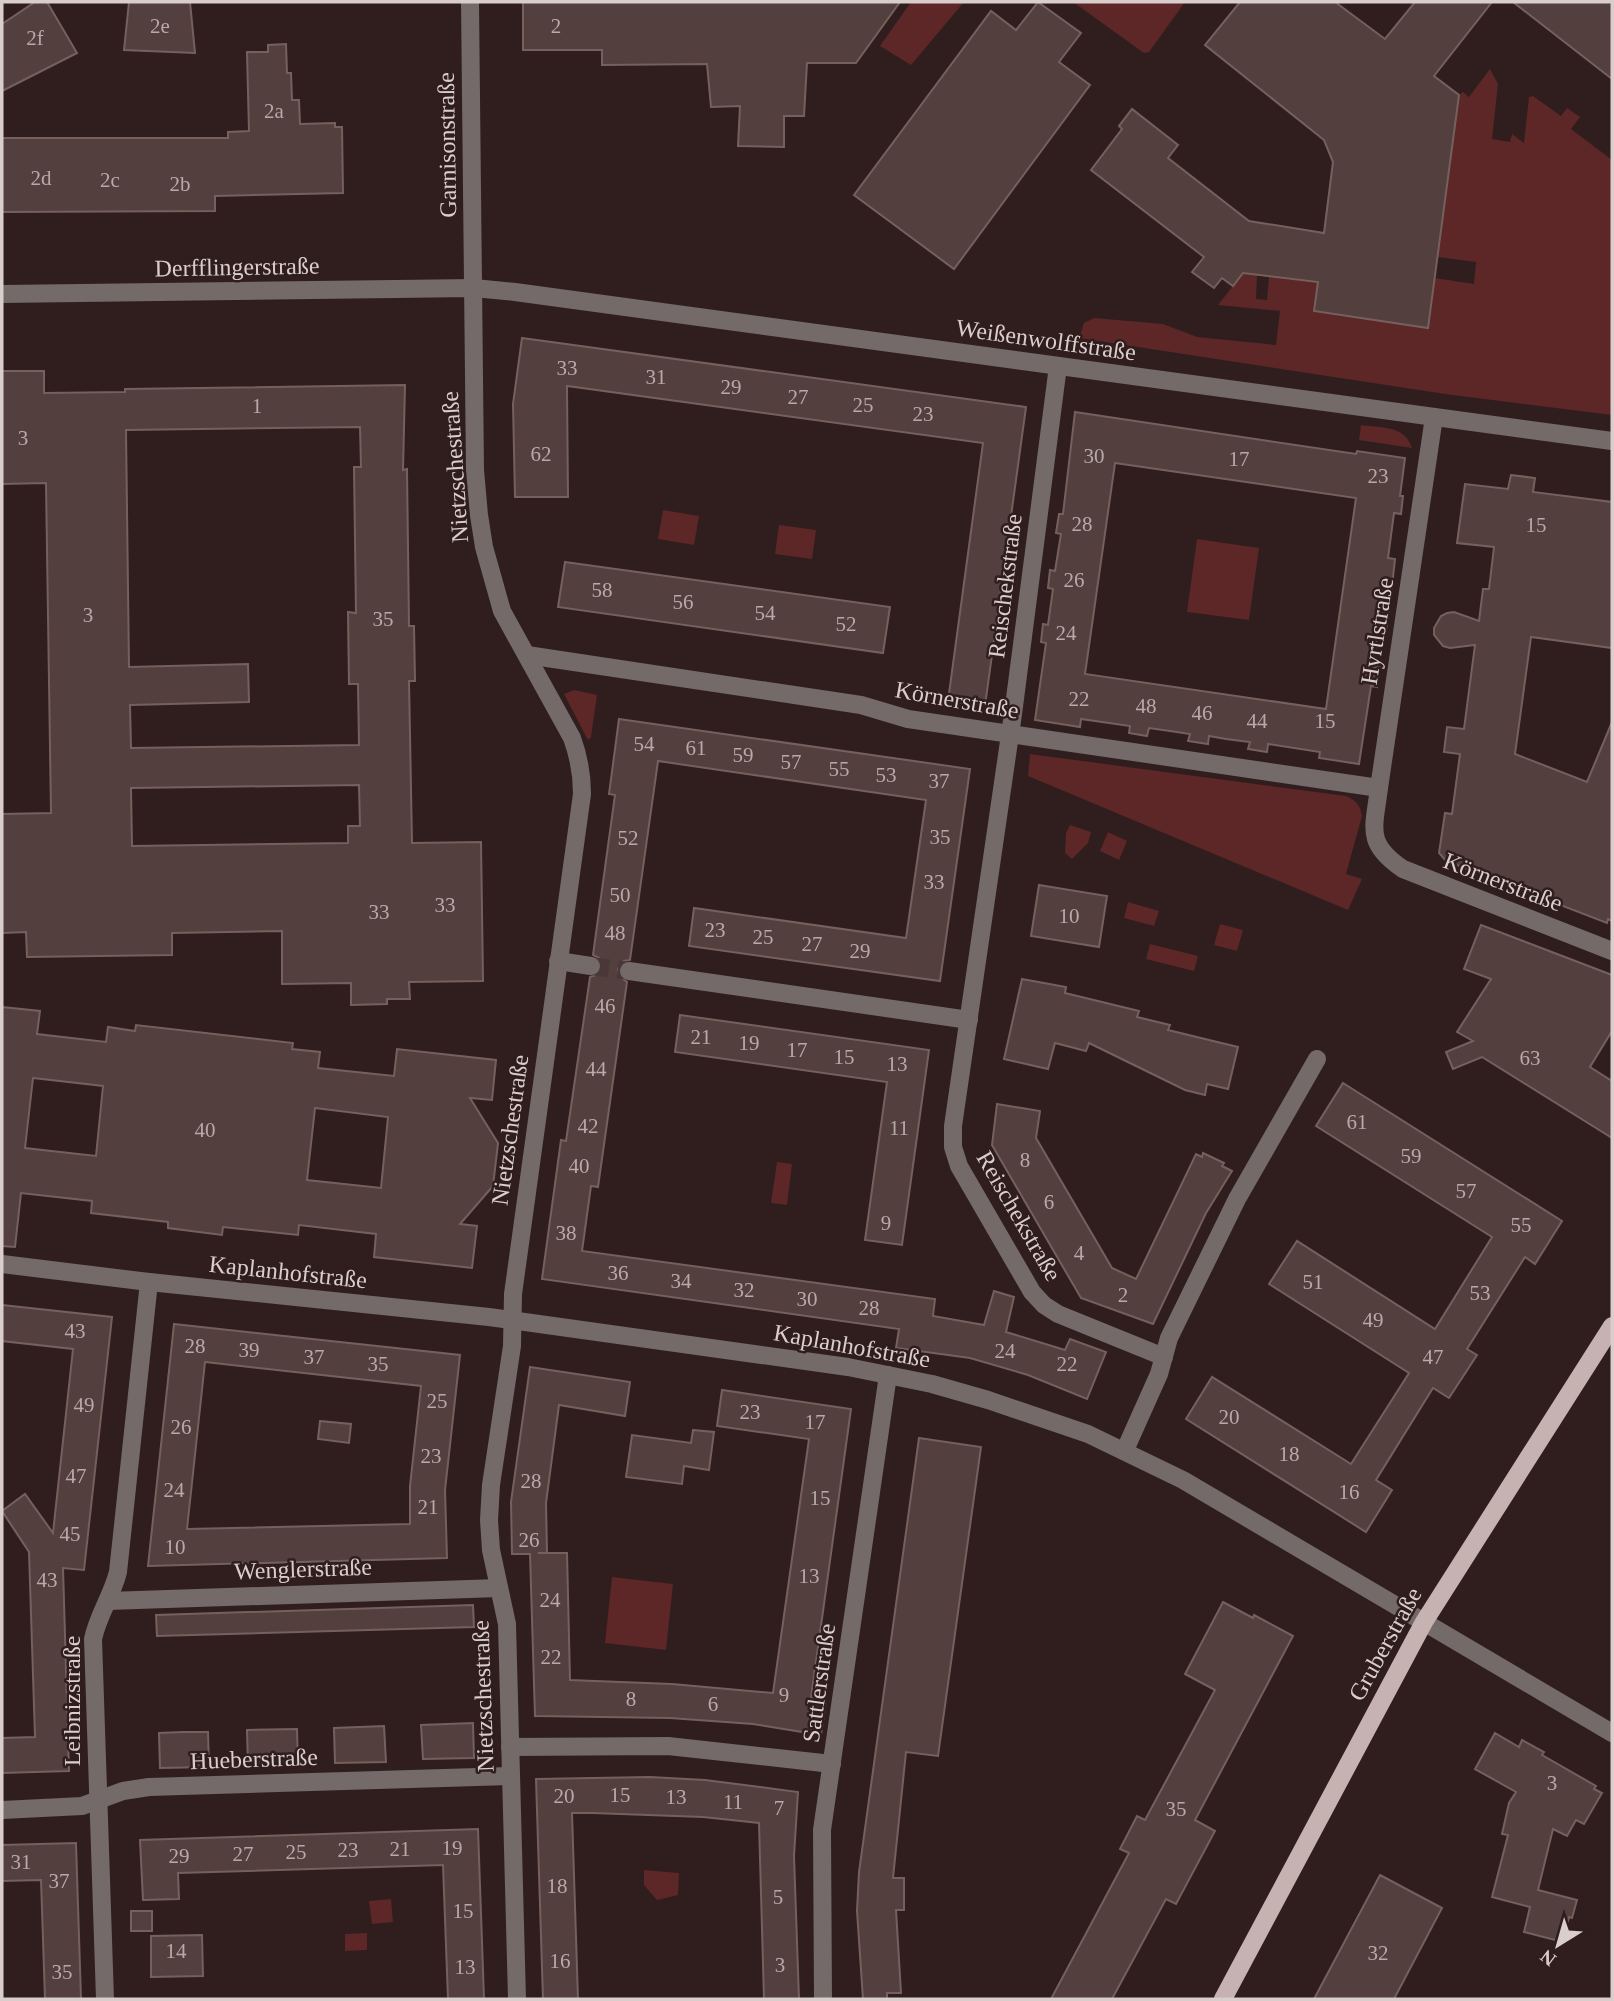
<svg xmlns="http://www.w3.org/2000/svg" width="1614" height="2001" font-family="'Times New Roman',serif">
<rect width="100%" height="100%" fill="#2f1e1d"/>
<g fill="#5c2726">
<polygon points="911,2 964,2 911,65 880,46"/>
<polygon points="1073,2 1185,2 1149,52 1144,53"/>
<polygon points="1490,69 1498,84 1492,139 1510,142 1512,134 1524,143 1529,97 1533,96 1561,116 1567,108 1580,117 1571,129 1612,160 1612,415 1445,394 1079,338 1084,323 1094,318 1163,324 1197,337 1276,345 1280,311 1218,305 1243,273 1257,275 1256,299 1267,300 1269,276 1318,282 1315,311 1428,328 1435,278 1474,284 1476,262 1438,257 1459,95 1463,92 1469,97"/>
<path d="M1361,425C1381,428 1405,425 1412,448L1359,440Z"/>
<polygon points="663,510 699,516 694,545 658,539"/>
<polygon points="779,525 816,530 812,559 775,554"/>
<polygon points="1197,539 1259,548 1249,620 1187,612"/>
<polygon points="574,690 597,695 591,737 588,740 564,694"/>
<path d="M1030,754L1346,796C1356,801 1360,804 1362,816L1346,874L1362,879L1348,910L1028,776Z"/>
<polygon points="1070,825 1091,832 1088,843 1072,859 1065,853 1066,833"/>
<polygon points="1108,832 1127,841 1119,860 1100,851"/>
<polygon points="1128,902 1159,911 1154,926 1124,918"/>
<polygon points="1220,924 1243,930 1237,951 1214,945"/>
<polygon points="1150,944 1198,956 1194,971 1146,959"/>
<polygon points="777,1162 792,1164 787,1205 771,1203"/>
<polygon points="612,1577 673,1584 666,1650 605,1643"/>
<polygon points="644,1870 679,1873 678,1895 657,1900 644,1885"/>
<polygon points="391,1899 393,1922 372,1924 369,1901"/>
<polygon points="367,1933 367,1950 345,1951 345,1934"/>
</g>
<g fill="#533f3e" stroke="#75605e" stroke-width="2" fill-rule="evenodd">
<polygon points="35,2 47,2 77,53 2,91 2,24"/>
<polygon points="129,2 190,2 195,53 124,50"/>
<polygon points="523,2 900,2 856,63 807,63 804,116 784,116 784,147 738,146 740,106 711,107 707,64 602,65 602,50 523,50"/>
<polygon points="1038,2 1081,33 1059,62 1090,85 954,269 854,195 991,11 1016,30"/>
<polygon points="1240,2 1335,2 1385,39 1415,2 1492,2 1434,76 1459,95 1428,328 1314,311 1318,282 1243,273 1233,286 1222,278 1214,288 1192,272 1204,257 1091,170 1122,129 1119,126 1132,109 1178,145 1168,158 1249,221 1324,233 1333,162 1324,140 1205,45"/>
<polygon points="1513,2 1612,2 1612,79"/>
<polygon points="286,44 287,73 291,73 292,100 299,100 300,124 335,123 335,127 342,127 343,193 215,196 215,211 2,212 2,138 228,138 228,132 249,131 247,52 268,52 268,45"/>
<polygon points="522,338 1026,407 985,706 948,701 983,443 567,386 568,497 515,497 513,404"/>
<path d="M2,371H44V393L125,392V389L405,385L403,470L407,469L409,626H414L415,681H409L412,843L481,842L483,981L409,982L410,999H387V1004L351,1005V983L282,984V931L172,933V955L27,957L26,932L2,933V814L51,813L46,483L2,484ZM360,427L361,467H354L356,613L348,612L349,684H358L359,745L131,748L130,705L249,702L248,664L129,667L126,430ZM359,785L360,826H348V843L132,846L131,788Z"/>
<path d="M1075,412L1356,454L1357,451L1405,458L1400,496H1403L1401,514L1394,513L1388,558L1395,559L1389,613L1386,631L1378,630L1373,667H1380L1377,687L1371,686L1359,764L1319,758L1320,752L1268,744L1267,752L1248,749L1250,742L1226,739L1209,736L1208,744L1188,741L1190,734L1170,731L1149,728L1147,736L1129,733L1130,726L1081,719L1080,727L1035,720L1046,643L1041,642L1043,624L1048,625L1053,589L1048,588L1050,570L1055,571L1061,534L1056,533L1059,514H1063ZM1115,463L1356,498L1326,709L1085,674Z"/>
<polygon points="1511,475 1535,478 1533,492 1612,502 1612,648 1531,637 1515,754 1587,782 1612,722 1612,921 1608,919 1607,923 1446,861 1439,853 1445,813 1452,814 1460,754 1444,752 1447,727 1464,729 1475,645 1450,648 1443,646 1434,635 1434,628 1441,616 1447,613 1454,612 1479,621 1483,589 1489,589 1494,547 1457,543 1465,484 1508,489"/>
<polygon points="565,562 890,607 883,653 558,607"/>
<polygon points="619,719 970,769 940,981 689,946 694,908 906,938 926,800 658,761 630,960 624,961 618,969 619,976 627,982 598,1187 591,1186 582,1251 935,1299 933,1316 984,1325 994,1291 1014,1297 1006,1332 1065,1350 1070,1339 1106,1352 1087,1399 1028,1375 970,1358 896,1348 899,1329 542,1279 561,1140 566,1141 590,977 599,974 602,967 599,958 593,955 615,795 609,794"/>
<polygon points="1039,885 1107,896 1099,947 1031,936"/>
<polygon points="1481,925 1612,975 1612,1031 1590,1067 1612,1081 1612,1138 1482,1057 1453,1069 1446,1052 1473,1041 1457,1032 1491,979 1464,969"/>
<polygon points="1022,979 1066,987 1065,993 1139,1011 1137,1017 1170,1025 1168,1030 1238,1047 1228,1089 1207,1084 1205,1095 1185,1090 1089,1043 1086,1051 1055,1043 1048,1069 1004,1059"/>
<path d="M2,1007L40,1011L37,1034L106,1042L108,1027L135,1031L136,1025L293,1043L292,1049L320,1052L318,1068L394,1076L397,1049L496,1060L492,1100L470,1098L498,1143L493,1186L460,1224L477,1226L472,1268L374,1257L376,1234L299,1225L298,1235L223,1227L222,1235L168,1228V1222L91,1213L92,1201L21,1193L15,1247L2,1246ZM33,1078L103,1086L96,1156L25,1148ZM315,1108L388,1117L381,1188L307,1180Z"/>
<polygon points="680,1015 929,1050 902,1245 865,1240 887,1082 675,1052"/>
<polygon points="1343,1083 1562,1221 1535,1264 1525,1257 1467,1349 1477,1355 1449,1398 1433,1388 1376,1480 1392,1490 1366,1532 1186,1419 1212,1377 1351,1464 1409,1373 1269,1284 1297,1241 1435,1329 1492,1237 1316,1126"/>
<polygon points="997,1104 1040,1111 1036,1138 1112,1268 1136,1279 1196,1154 1202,1157 1203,1153 1224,1163 1222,1166 1232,1171 1206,1213 1153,1324 1081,1298 992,1145"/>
<polygon points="2,1305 112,1317 84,1570 63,1568 69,1771 2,1773 2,1738 35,1737 29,1552 2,1511 25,1494 53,1533 73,1349 2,1341"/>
<path d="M174,1324L460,1355L445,1490L447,1558L148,1566ZM205,1362L421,1386L410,1486V1524L187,1529Z"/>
<polygon points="530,1367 630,1382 625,1416 559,1405 546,1503 547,1553 538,1553 567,1553 570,1680 672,1684 773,1693 809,1439 717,1426 722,1390 851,1409 811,1698 826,1700 821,1735 753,1724 670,1718 535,1716 530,1554 512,1554 511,1502"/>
<polygon points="320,1421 351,1424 349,1443 318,1439"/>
<polygon points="693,1430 714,1432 709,1470 684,1466 682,1484 626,1477 632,1435 691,1443"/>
<polygon points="919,1438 981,1447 938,1756 906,1752 893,1878 904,1878 904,1910 896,1910 901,1993 887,1993 887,1999 863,1999 857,1911 859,1872"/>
<polygon points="1223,1602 1253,1618 1254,1615 1293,1636 1195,1820 1215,1831 1176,1904 1166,1899 1112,1999 1051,1999 1129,1853 1120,1849 1137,1816 1145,1820 1215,1690 1185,1674"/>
<polygon points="473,1605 474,1627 157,1636 156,1615"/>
<polygon points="473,1723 474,1758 423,1759 421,1725"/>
<polygon points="384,1726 386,1762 335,1763 334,1728"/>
<polygon points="297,1729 298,1765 248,1766 247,1730"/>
<polygon points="183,1732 208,1732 209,1767 160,1768 159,1733"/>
<polygon points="1495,1733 1519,1747 1522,1740 1544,1752 1542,1755 1596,1786 1594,1789 1602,1793 1584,1824 1576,1820 1567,1836 1553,1829 1538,1890 1577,1900 1572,1918 1569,1917 1563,1942 1524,1932 1530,1907 1492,1897 1508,1835 1502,1834 1509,1803 1516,1792 1475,1769"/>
<polygon points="650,1777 705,1780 798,1792 794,1856 799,1999 764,1999 759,1823 703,1817 592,1813 572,1813 578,1999 543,1999 536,1779"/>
<polygon points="478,1829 484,1999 448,1999 443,1865 178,1873 179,1899 143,1900 140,1840"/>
<polygon points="76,1843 81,1999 45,1999 41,1880 2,1881 2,1845"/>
<polygon points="1380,1875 1442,1908 1394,1999 1314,1999"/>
<rect x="131" y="1911" width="21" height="20"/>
<polygon points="202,1935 203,1976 151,1977 151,1936"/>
</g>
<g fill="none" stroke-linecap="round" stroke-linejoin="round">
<polyline stroke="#493837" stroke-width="18" stroke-dasharray="18 9" stroke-linecap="butt" points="591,966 629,971"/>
<g stroke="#746a69" stroke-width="18">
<path d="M470,2L475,470L479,515L484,547L502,611L572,738C579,757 582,773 582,794L513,1294L512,1346L491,1485L489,1520L491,1550L507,1624L517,1999"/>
<polyline points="2,294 474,288 515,292 1612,441"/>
<polyline points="1058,366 1013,714 953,1126 953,1147 959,1166 1032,1292 1044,1305 1058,1314 1164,1357"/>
<path d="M1434,417L1379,788C1374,829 1365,843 1403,869L1612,951"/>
<polyline points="527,655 861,705 908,719 1379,788"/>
<polyline points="558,961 591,966"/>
<polyline points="629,971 969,1020"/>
<polyline points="2,1264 149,1282 489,1317 848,1367 932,1384 988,1400 1088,1434 1183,1480 1612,1733"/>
<polyline points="1125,1450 1159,1374 1169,1338 1237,1199 1317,1059"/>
<polyline points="108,1601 499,1588"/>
<polyline points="510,1747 668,1746 832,1764"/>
<polyline points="2,1810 82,1806 123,1791 149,1787 511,1776"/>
<path d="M105,1999L93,1639C98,1615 112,1596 118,1572L149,1282"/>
<polyline points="823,1999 822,1830 888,1375"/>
</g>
<polyline stroke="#c6b2b0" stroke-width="18" points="1223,1999 1424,1622 1612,1326"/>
</g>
<g text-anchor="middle" stroke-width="5" stroke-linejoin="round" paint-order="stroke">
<g font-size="21" fill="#b8aaa9">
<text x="160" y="33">2e</text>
<text x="556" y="33">2</text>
<text x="35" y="45">2f</text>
<text x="274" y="118">2a</text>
<text x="41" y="185">2d</text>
<text x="110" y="187">2c</text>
<text x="180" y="191">2b</text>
<text x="567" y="375">33</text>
<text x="656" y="384">31</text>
<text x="731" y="394">29</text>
<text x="798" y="404">27</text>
<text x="863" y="412">25</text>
<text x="257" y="413">1</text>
<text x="923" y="421">23</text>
<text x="23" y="445">3</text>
<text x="541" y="461">62</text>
<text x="1094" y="463">30</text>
<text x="1239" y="466">17</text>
<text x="1378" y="483">23</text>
<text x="1082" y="531">28</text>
<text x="1536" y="532">15</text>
<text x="1074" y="587">26</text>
<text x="602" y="597">58</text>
<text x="683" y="609">56</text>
<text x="765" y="620">54</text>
<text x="88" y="622">3</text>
<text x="383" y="626">35</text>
<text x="846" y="631">52</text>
<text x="1066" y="640">24</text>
<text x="1079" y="706">22</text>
<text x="1146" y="713">48</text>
<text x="1202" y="720">46</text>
<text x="1257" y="728">44</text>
<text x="1325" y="728">15</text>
<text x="644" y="751">54</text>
<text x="696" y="755">61</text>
<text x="743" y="762">59</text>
<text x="791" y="769">57</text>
<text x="839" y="776">55</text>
<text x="886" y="782">53</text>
<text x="939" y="788">37</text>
<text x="940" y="844">35</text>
<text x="628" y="845">52</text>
<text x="934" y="889">33</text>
<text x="620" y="902">50</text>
<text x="445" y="912">33</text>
<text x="379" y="919">33</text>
<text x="1069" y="923">10</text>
<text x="715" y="937">23</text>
<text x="615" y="940">48</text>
<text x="763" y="944">25</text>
<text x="812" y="951">27</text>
<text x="860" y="958">29</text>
<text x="605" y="1013">46</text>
<text x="701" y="1044">21</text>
<text x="749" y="1050">19</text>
<text x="797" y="1057">17</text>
<text x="844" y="1064">15</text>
<text x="1530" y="1065">63</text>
<text x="897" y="1071">13</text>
<text x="596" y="1076">44</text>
<text x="1357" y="1129">61</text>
<text x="588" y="1133">42</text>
<text x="899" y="1135">11</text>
<text x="205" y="1137">40</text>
<text x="1411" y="1163">59</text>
<text x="1025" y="1167">8</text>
<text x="579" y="1173">40</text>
<text x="1466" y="1198">57</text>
<text x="1049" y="1209">6</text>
<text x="886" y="1230">9</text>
<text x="1521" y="1232">55</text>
<text x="566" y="1240">38</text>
<text x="1079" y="1260">4</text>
<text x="618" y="1280">36</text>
<text x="681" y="1288">34</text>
<text x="1313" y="1289">51</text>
<text x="744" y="1297">32</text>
<text x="1480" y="1300">53</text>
<text x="1123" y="1302">2</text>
<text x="807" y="1306">30</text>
<text x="869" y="1315">28</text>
<text x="1373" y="1327">49</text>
<text x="75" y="1338">43</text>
<text x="195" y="1353">28</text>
<text x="249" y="1357">39</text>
<text x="1005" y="1358">24</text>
<text x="314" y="1364">37</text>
<text x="1433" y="1364">47</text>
<text x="378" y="1371">35</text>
<text x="1067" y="1371">22</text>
<text x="437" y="1408">25</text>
<text x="84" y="1412">49</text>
<text x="750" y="1419">23</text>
<text x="1229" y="1424">20</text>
<text x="815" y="1429">17</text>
<text x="181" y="1434">26</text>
<text x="1289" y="1461">18</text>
<text x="431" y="1463">23</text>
<text x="76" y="1483">47</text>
<text x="531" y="1488">28</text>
<text x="174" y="1497">24</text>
<text x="1349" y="1499">16</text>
<text x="820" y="1505">15</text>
<text x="428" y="1514">21</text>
<text x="70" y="1541">45</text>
<text x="529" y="1547">26</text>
<text x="175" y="1554">10</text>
<text x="809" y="1583">13</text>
<text x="47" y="1587">43</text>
<text x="550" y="1607">24</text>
<text x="551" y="1664">22</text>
<text x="784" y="1702">9</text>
<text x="631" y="1706">8</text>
<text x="713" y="1711">6</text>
<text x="1552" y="1790">3</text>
<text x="620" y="1802">15</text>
<text x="564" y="1803">20</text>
<text x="676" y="1804">13</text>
<text x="733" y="1809">11</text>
<text x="779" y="1815">7</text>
<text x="1176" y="1816">35</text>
<text x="452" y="1855">19</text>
<text x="400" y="1856">21</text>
<text x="348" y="1857">23</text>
<text x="296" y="1859">25</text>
<text x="243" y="1861">27</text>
<text x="179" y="1863">29</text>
<text x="21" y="1869">31</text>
<text x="59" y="1888">37</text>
<text x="557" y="1893">18</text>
<text x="778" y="1904">5</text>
<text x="463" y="1918">15</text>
<text x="176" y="1958">14</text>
<text x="1378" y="1960">32</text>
<text x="560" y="1968">16</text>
<text x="780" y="1972">3</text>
<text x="465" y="1974">13</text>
<text x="62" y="1979">35</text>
</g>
<g font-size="24" fill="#dacecd" stroke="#2f1e1d">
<text transform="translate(447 145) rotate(-91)" y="8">Garnisonstraße</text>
<text transform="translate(237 267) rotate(-1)" y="8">Derfflingerstraße</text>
<text transform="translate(1046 340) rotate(8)" y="8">Weißenwolffstraße</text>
<text transform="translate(455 467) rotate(-94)" y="8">Nietzschestraße</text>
<text transform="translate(1005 586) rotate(-83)" y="8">Reischekstraße</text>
<text transform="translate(1377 631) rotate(-81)" y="8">Hyrtlstraße</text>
<text transform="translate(957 700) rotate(10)" y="8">Körnerstraße</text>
<text transform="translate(1503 882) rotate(21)" y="8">Körnerstraße</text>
<text transform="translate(510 1130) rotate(-82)" y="8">Nietzschestraße</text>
<text transform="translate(1019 1216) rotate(60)" y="8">Reischekstraße</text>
<text transform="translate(288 1272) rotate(6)" y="8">Kaplanhofstraße</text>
<text transform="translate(852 1346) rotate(10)" y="8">Kaplanhofstraße</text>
<text transform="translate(303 1569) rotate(-2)" y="8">Wenglerstraße</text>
<text transform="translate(1385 1644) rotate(-61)" y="8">Gruberstraße</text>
<text transform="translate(819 1683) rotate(-82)" y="8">Sattlerstraße</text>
<text transform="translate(483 1696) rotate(-92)" y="8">Nietzschestraße</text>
<text transform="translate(72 1701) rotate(-90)" y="8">Leibnizstraße</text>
<text transform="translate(254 1759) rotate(-2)" y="8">Hueberstraße</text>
</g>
</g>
<rect width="1614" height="2001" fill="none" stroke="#dacecd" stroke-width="7"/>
<g transform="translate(1558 1945) rotate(217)" stroke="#2f1e1d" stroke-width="5" paint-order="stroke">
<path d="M0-5L12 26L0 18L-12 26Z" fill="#dacecd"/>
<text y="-10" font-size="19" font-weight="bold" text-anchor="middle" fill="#dacecd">N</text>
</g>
</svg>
